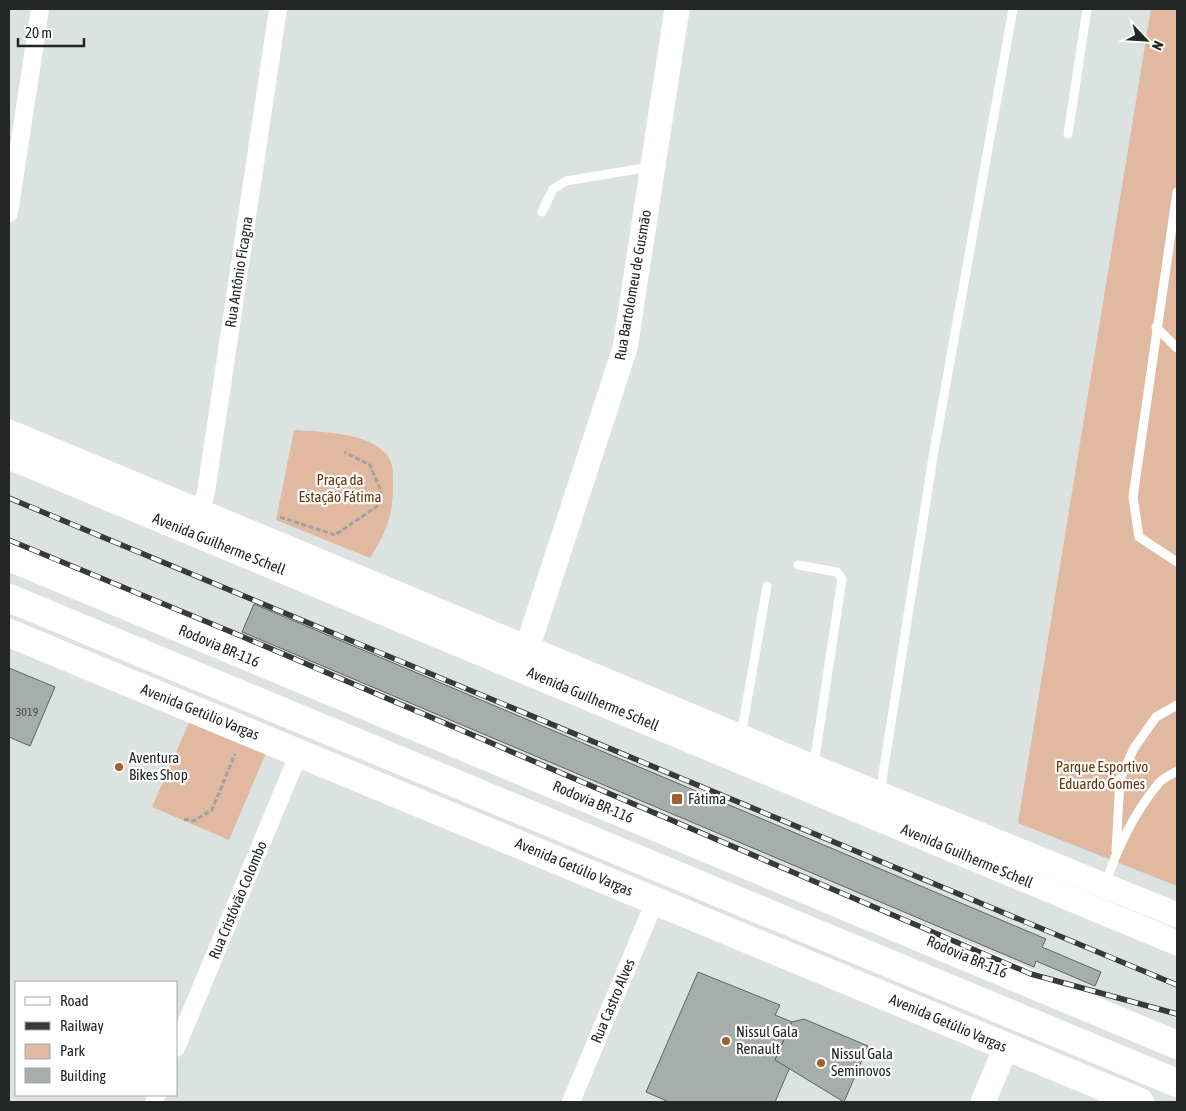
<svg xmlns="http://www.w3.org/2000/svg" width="1186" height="1111" font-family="'Asap Condensed',sans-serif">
<rect width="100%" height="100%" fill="#dbe2e0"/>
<g fill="#e0b9a0">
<polygon points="1151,9 1177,9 1177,886 1018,823"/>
<path d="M294,430C321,432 376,432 390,460C394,468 393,481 393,490C392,519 385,534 370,558L276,520Z"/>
<polygon points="192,716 268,748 229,840 152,807"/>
</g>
<g fill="#a6adab" stroke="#5e6462">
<polygon points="254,604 1046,939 1042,947 1101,972 1095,986 1036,961 1034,967 247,634 242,632"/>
<polygon points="9,668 55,687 30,746 9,737"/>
<polygon points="698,972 780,1005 775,1015 792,1022 775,1060 790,1067 775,1102 669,1102 646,1092"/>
<polygon points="804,1019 868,1046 844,1102 775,1060 792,1022"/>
</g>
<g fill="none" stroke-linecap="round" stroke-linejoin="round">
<g stroke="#9ea3a2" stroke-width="3" stroke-dasharray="5 2.5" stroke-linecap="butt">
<polyline points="280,517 335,535 379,505 381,491 370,465 344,452"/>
<polyline points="184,819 193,821 212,810 235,754"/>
</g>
<g stroke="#fff" stroke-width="9">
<polyline points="1068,134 1087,9"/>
<polyline points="1177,192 1133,497 1139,537 1177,562"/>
<polyline points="542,212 553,189 566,181 650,167"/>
<polyline points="1156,327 1177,348"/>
<polyline points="798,565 837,572 842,579 814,764"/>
<polyline points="741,736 767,586"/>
<polyline points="880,793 934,451 1013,9"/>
<polyline points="1116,851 1120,779 1134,748 1156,717 1177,705"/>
<path d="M1106,884C1116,849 1135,812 1158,784C1162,778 1171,775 1177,771"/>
</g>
<g stroke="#fff" stroke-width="18">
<polyline points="9,213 40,9"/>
<polyline points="197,522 206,492 278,9"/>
<polyline points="176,1048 299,753"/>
<polyline points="154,1102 157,1095"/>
<polyline points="571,1102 655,901"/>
</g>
<g stroke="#fff" stroke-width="25">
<polyline points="9,432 813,767 1177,915"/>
<polyline points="9,457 1177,943"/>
<polyline points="523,661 625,348 677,9"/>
<polyline points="983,1102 1006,1047"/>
</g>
<polyline stroke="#fff" stroke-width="28" points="9,633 1140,1102"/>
<g stroke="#fff" stroke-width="28">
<polyline points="9,557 1177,1045"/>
<polyline points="9,598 1177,1083"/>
</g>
<g stroke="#363a39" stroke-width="5.5">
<g id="rail">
<polyline points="9,498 1177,985"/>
<polyline points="9,540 241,636 1031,974 1177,1014"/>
</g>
</g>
<use href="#rail" stroke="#fff" stroke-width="4" stroke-dasharray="11" stroke-linecap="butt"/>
</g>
<g fill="#a2602e" stroke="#fff" stroke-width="2">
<circle cx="119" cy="767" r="5"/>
<rect x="671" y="793" width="12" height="12" rx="2.5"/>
<circle cx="726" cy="1041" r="5"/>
<circle cx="821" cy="1063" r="5"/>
</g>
<g text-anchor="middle" stroke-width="4.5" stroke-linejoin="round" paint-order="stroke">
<g font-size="12" fill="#444846">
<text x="27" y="716">3019</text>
</g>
<g font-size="15" fill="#232625" stroke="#fff">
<text transform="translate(239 272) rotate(-81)" y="5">Rua Antônio Ficagna</text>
<text transform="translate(633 285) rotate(-80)" y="5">Rua Bartolomeu de Gusmão</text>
<text transform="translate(219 544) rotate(22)" y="5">Avenida Guilherme Schell</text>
<text transform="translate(219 646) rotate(23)" y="5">Rodovia BR-116</text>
<text transform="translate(593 699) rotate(23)" y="5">Avenida Guilherme Schell</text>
<text transform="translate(200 712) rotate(22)" y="5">Avenida Getúlio Vargas</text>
<text transform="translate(593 802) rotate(23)" y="5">Rodovia BR-116</text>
<text transform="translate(967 856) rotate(23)" y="5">Avenida Guilherme Schell</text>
<text transform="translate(574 867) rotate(23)" y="5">Avenida Getúlio Vargas</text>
<text transform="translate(238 900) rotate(-67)" y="5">Rua Cristóvão Colombo</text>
<text transform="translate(967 957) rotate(23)" y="5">Rodovia BR-116</text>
<text transform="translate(613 1001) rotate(-67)" y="5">Rua Castro Alves</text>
<text transform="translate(948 1023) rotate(23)" y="5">Avenida Getúlio Vargas</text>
</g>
<g font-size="15" fill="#6a3609" stroke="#fff">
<text x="340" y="485">Praça da<tspan x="340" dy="17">Estação Fátima</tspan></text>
<text x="1102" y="772">Parque Esportivo<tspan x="1102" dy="17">Eduardo Gomes</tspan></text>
</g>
<g font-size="15" fill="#232625" stroke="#fff" text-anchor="start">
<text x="129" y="763">Aventura<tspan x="129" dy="17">Bikes Shop</tspan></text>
<text x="688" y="804">Fátima</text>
<text x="736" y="1037">Nissul Gala<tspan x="736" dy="17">Renault</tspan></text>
<text x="831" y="1059">Nissul Gala<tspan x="831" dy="17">Seminovos</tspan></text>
</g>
</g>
<rect width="1186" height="1111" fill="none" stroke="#232625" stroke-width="20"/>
<rect x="15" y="981" width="162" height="115" fill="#ffffff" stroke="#a7a8a8"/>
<rect x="25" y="997" width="25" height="8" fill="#ffffff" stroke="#a7a8a8"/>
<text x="60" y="1006" font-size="15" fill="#232625">Road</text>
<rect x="25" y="1022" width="25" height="8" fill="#363a39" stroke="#a7a8a8"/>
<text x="60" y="1031" font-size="15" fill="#232625">Railway</text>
<rect x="25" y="1044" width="25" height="15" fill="#e0b9a0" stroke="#a7a8a8"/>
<text x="60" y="1056" font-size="15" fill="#232625">Park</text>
<rect x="25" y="1068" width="25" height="15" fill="#a6adab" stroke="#a7a8a8"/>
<text x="60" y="1081" font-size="15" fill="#232625">Building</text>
<g transform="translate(1146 40) rotate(115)" stroke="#ffffff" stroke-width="4" paint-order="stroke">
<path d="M0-4L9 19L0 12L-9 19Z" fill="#232625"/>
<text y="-8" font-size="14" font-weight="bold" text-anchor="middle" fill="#232625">N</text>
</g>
<path d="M18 38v8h66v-8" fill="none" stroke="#232625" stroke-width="2.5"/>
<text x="25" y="38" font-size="15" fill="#232625" stroke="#ffffff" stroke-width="4" paint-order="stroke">20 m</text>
</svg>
